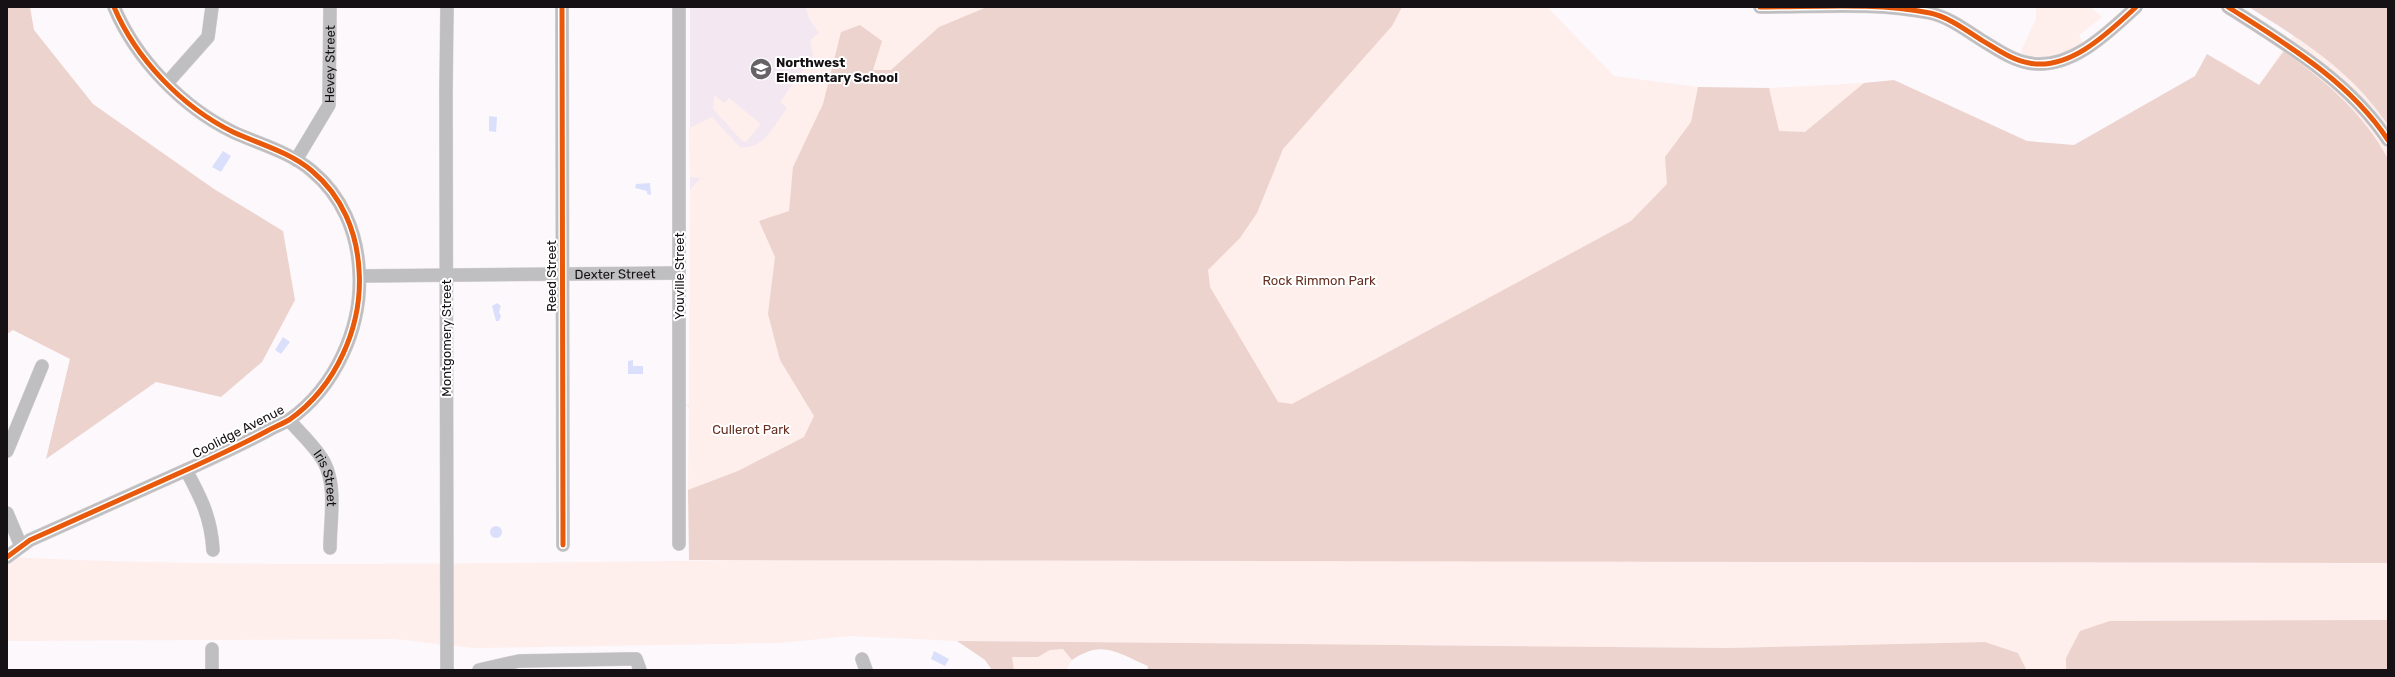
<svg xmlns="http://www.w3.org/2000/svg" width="2395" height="677" font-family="Rubik,sans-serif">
<rect width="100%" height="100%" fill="#fdf8fc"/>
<polygon fill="#f3e7f1" points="690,7 806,7 809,18 819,33 793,167 701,178 690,190"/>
<g fill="#feeeec">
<path d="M806,7H1547L1614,76L1698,87L1696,97L1773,110L1769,88L1864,83L1823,117L2157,171L2221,61L2259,85L2295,33L2388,7V554L990,492L688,490L689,408L686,405L689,403L690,190L701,178L690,177L689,128L712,117L740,147C764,150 774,125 787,108L780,102L813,56L810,40L819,33L809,18Z"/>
<path d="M2036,7H2090L2102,17L2079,35L2083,43C2071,50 2029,69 2021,51L2036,19Z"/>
<polygon points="714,95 724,103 729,98 761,124 746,142 742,141 713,109"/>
<path d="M7,557C282,571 557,560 832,560C1351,561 1869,562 2388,563V620L2110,621L2066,657V670H2026L2018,653L1985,642L1728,648L957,641L851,636L779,643L474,648L395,639L7,641Z"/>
<polygon points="1063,649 1072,660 1066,670 1014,670 1012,657 1038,657 1050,650"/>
</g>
<g fill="#ecd3ce">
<polygon points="7,7 30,7 34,30 93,104 214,189 283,231 295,300 262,362 221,397 156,382 46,459 70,359 13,330 7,334"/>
<path d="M987,7H1402L1392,26L1283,149L1257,213L1240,238L1208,270L1210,287L1278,402L1292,404L1631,221L1667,184L1665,157L1691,122L1698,87L1769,88L1779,131L1805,132L1864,83L1894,80L2027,141L2074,145L2195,76L2207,54L2259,85L2284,51C2325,81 2364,113 2388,159V563L689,560L688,490L738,471L804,437L814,416L780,360L768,314L775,257L759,221L789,211L793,167L823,104L841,32L860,25L882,41L873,70H891L939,27Z"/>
<path d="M2249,7H2388V125C2350,69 2304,42 2249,7Z"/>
<polygon points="2388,620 2388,670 2066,670 2066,658 2080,631 2110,621"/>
<path d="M957,641L1728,648L1985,642L2018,653L2026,669L1147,670L1148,666C1117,653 1103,639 1072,660L1063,649L1050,650L1038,657H1012L1014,670H992L985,660Z"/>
</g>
<g fill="#dae0fb">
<polygon points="489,116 497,117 496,132 489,131"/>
<polygon points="223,151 231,156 221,172 212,167"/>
<polygon points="650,183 651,195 647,194 647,191 635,188 636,184"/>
<polygon points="497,303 501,306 499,312 501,316 499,321 496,321 492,306"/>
<polygon points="283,337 290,342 281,354 275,350"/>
<polygon points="633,360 633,366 643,366 643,374 628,374 628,361"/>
<circle cx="496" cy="532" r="6"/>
<polygon points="934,651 949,659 945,666 931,659"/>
</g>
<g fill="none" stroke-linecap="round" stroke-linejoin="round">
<g stroke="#d7d4d6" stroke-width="14">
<g id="minor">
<polyline points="562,7 563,545"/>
<path d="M1760,7C1816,7 1875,2 1930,13C1949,17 1967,31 1983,41C1998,50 2012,60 2029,63C2070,71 2109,32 2136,7"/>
<path d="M2228,7C2286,44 2349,81 2388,140"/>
<polyline points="167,83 208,37 212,7"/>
<path id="s1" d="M296,160L329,105L330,7"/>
<path id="s2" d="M360,276L679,273"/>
<path id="s3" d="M289,420C300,433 316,447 324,462C337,486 330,522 330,548"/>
<polyline points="7,451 42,366"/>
<path d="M186,470C201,498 211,517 213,550"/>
<polyline points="7,513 21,546"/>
<polyline points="679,544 679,7"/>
<path d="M7,557L30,540C85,515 140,491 195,466C219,455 243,444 267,431C274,427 282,424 289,420C336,387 363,326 359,270C357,232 342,196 312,171C290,152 259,144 233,132C182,107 136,59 114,7"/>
<polyline points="212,649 212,670"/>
<polyline points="862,659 866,670"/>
<polyline points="447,670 446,90 447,7"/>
<polyline points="479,670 519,661 628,659 636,659 640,670"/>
</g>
</g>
<use href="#minor" stroke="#bfbec0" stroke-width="13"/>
<g stroke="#fff" stroke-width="8">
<g id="cycleway">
<polyline points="562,7 563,545"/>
<path d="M1760,7C1816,7 1875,2 1930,13C1949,17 1967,31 1983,41C1998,50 2012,60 2029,63C2070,71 2109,32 2136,7"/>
<path d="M2228,7C2286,44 2349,81 2388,140"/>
<path d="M7,557L30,540C85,515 140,491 195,466C219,455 243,444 267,431C274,427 282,424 289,420C336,387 363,326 359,270C357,232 342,196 312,171C290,152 259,144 233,132C182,107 136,59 114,7"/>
</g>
</g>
<use href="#cycleway" stroke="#e8590c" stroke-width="5"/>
</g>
<defs>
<g id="school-disc" transform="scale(1.15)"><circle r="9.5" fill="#666265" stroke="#fff"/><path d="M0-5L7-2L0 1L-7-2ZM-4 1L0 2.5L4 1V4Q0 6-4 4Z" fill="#fff"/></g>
</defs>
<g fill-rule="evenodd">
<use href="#school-disc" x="761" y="69"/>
</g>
<g text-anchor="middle" stroke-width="4" stroke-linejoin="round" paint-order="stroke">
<g font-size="13" font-weight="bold" fill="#151114" stroke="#fff" text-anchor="start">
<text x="776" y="67">Northwest<tspan x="776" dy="15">Elementary School</tspan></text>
</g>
<g font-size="13" fill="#151114" stroke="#fff">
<text dy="5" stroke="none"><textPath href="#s1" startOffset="105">Hevey Street</textPath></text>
<text dy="5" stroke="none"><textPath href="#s2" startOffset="255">Dexter Street</textPath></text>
<text transform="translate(551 276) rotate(-90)" y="5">Reed Street</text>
<text transform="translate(679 276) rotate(-90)" y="5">Youville Street</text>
<text transform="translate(446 338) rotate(-90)" y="5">Montgomery Street</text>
<text transform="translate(238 431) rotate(-27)" y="5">Coolidge Avenue</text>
<text dy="5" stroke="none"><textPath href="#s3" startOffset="71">Iris Street</textPath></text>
</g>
<g font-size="13" fill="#663023" stroke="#fff">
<text x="1319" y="285">Rock Rimmon Park</text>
<text x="751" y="434">Cullerot Park</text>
</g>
</g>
<rect width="2395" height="677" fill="none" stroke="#151114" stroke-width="16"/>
</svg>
